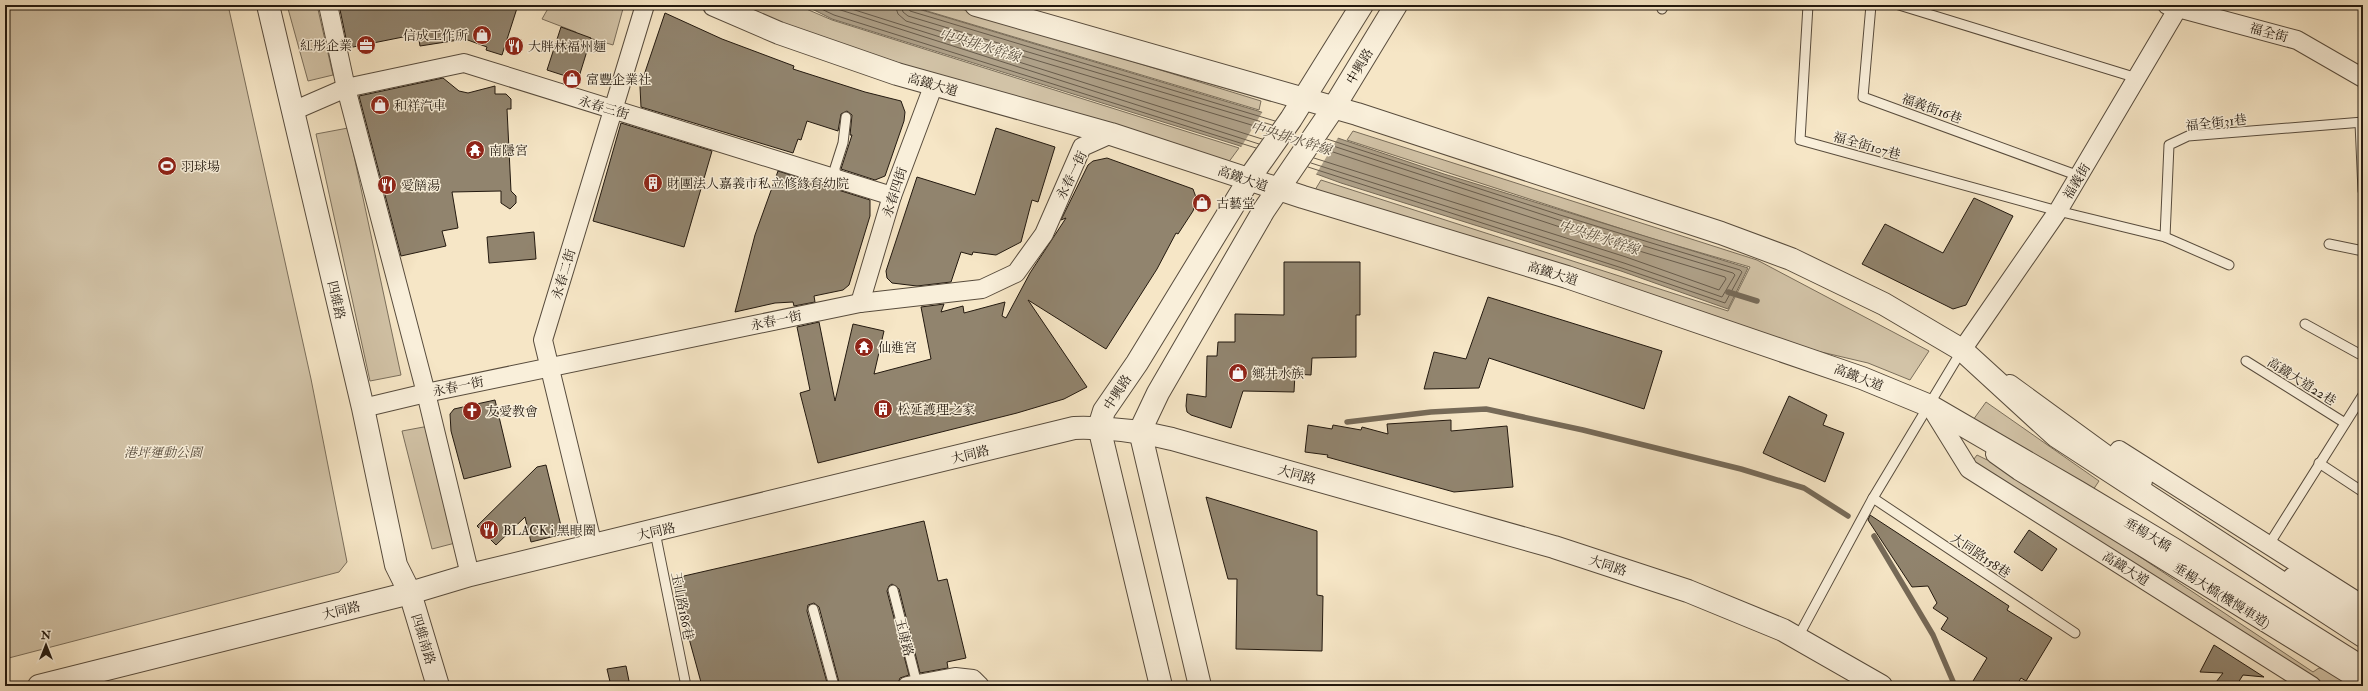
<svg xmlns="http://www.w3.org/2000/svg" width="2368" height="691" font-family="'IM FELL Double Pica','Noto Serif TC',serif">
<rect width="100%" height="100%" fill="#f6e6c6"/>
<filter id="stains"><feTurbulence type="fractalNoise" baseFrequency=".005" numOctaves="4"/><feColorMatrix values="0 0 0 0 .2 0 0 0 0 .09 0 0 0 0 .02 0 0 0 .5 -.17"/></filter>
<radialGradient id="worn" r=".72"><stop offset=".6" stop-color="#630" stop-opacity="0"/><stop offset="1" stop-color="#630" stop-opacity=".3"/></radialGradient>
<g fill="#d2c3a7" stroke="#7a6e5b">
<polygon points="5,5 228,5 311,379 347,562 339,572 5,659"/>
<polygon points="287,5 317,5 333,75 308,81"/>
<polygon points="550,5 624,5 613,45 576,34 576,32 542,19"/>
<polygon points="741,5 797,5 832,20 1239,148 1228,163 938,76 788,26"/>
<polygon points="907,5 949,5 1261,101 1259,110"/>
<polygon points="348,128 401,375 370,381 316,134"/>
<polygon points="1353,131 1757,260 1929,351 1910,380 1868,363 1800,347 1315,190 1321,180 1728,311 1750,267 1650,238 1347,140"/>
<polygon points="1986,402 2099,481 2091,493 1973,420"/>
<polygon points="429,426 459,542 432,549 402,431"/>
<polygon points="1977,455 2014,473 2313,672 2319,668 2363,682 2363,686 2326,686 1971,463"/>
</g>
<polygon fill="#aea088" stroke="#766a58" points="804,5 905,5 1258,111 1444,174 1748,268 1728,309 1621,271 1341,183 1237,145 832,19"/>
<polygon fill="#f6e6c6" points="1263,111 1339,136 1315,176 1240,149"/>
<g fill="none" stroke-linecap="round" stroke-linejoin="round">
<g stroke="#685c4c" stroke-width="1">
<polyline points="813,5 834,15 1256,148"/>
<polyline points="825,5 1259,144"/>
<polyline points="839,5 1262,139"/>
<polyline points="895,5 898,14 906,21 1268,130"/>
<polyline points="901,5 903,12 908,16 1272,125"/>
<polyline points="907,5 910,11 1275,121"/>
<polyline points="1314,158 1626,257 1719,290 1726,279 1725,277 1557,226 1321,148"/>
<polyline points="1311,163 1624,263 1722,297 1735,275 1733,273 1559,220 1324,143"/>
<polyline points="1308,167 1622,268 1725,303 1742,272 1740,270 1560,215 1327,139"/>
</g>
<g stroke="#766a58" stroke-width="5.5">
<polyline points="1728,292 1757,301"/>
<polyline points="1347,422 1431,412 1486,409 1583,430 1741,469 1804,488 1848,516"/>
<polyline points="1874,536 1933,635 1955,686"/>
</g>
</g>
<g fill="#91846e" stroke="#23190f">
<polygon points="339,5 518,5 502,55 486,50 487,47 465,39 420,46 418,34 348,48"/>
<polygon points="665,13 722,39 794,66 793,69 865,92 901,101 905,112 904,121 885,176 875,180 841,169 852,135 850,135 852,115 847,111 841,114 838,131 807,121 801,140 798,139 793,153 641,107 640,87"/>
<polygon points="561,27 591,38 578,80 547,70"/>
<polygon points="443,78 459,91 468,93 495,86 495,94 506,94 511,99 511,109 507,109 511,191 516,196 516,203 510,209 501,203 501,191 452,192 458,228 442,231 446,246 401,256 359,96"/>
<polygon points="621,123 712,151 684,247 593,221"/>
<polygon points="996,128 1055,147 1038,202 1032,200 1021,242 996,255 973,252 972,255 961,252 951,282 917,286 892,283 887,278 886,271 917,177 975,195"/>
<polygon points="1107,158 1193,189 1197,200 1193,211 1178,234 1176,233 1157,269 1106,349 1028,300 1087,387 1064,399 1017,413 818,463 800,393 810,390 797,327 819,322 835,401 853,324 884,331 874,374 931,359 921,307 944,304 941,312 963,306 964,313 1005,302 1002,316 1006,318 1030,273 1066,218 1061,220 1088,165 1093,161"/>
<polygon points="778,171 870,200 870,216 849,285 843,290 814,296 815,302 794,306 793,302 775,303 735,312 755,235"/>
<polygon points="1974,198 2013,216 1966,305 1953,309 1862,264 1885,224 1943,253"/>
<polygon points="534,232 536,259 489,263 487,237"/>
<polygon points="1284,262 1360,262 1360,315 1356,315 1356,357 1312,358 1311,375 1295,374 1294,392 1243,391 1231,428 1191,415 1187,412 1186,406 1187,394 1206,397 1207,356 1217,356 1218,342 1235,342 1235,314 1284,315"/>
<polygon points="1488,297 1662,351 1644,409 1489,358 1479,388 1424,389 1434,352 1466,359"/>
<polygon points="1789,396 1827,415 1823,425 1844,433 1825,482 1763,453"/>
<polygon points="495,400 511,467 464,479 451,431 450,414 454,409"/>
<polygon points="1451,420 1451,431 1507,426 1513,487 1454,492 1327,457 1328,455 1305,452 1308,425 1332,429 1333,425 1361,430 1362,427 1388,434 1387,424"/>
<polygon points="546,465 563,534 531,542 525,517 496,545 477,526 537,467"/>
<polygon points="1206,497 1317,531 1317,595 1323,596 1322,651 1236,649 1237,579 1228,579"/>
<polygon points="1870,515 2009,606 2007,610 2052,638 2026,681 2021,678 2016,686 1970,686 1987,658 1941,629 1948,618 1933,608 1937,603 1928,586 1912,587 1868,520"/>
<polygon points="924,521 938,581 947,579 966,658 947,662 948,668 920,673 899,589 892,584 889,586 887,591 909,675 900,678 897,686 840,686 819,607 814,603 808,605 807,611 828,686 702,686 676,591 677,585 684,576"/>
<polygon points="2029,530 2057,549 2042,571 2014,552"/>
<polygon points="2214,645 2264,677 2243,675 2236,686 2213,686 2223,673 2200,672"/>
<polygon points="626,666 630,686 611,686 607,669"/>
</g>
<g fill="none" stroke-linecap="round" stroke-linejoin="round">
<g stroke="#584c3d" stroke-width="11">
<g id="service">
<polyline points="1808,5 1800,140 2058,211 2165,237 2169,145 2188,136 2363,122"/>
<polyline points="1871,5 1863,97 2079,176"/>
<polyline points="1899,5 2137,78"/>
<polyline points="1662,9 1664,5"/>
<polyline points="2360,123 2363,191"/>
<polyline points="836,179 835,168 843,143 846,117"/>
<polyline points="2165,237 2229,265"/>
<polyline points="2329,244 2363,251"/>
<polyline points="2305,324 2363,356"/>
<polyline points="2246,361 2345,423"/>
<polyline points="2319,463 2363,492"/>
<polyline points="1873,498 2075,633"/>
<polyline points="655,532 686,686"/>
<polyline points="2268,546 2363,395"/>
<polyline points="893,590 917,684"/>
<polyline points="813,609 834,686"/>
<polyline points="1798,637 1873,498 1962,350"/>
</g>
</g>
<g stroke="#584c3d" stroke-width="20">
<g id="minor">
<polyline points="328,5 346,88 426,393 470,575"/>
<polyline points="2167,5 2297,40 2363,78"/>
<polyline points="293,111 346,88 464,63 892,196"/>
<polyline points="860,303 892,196 934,84"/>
<polyline points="1962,350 2058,211 2178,8 2178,5"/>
<polyline points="2010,384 2143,481"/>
<polyline points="1930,406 1969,469 2312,686"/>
<polyline points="363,408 426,393 860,303 982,289 1016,273 1044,234 1082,147 1111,134"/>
<polyline points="2119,450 2363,605"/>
<polyline points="1995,454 2019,471 2363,683"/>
<polyline points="593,546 543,340 645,5"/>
<polyline points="2292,577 2363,621"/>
<polyline points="907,686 955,677 973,679 980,686"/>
</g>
</g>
<g stroke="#584c3d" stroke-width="24">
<g id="tertiary">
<polyline points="268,5 363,408 396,565 410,593 438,686"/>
<polyline points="714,5 779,33 897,74 1111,134 1303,197 1567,277 1862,378 1930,406 2078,492 2175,550 2363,668"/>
<polyline points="976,5 1357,114 1721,233 1791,259 1884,304 1962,350 2056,436 2363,636"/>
<path d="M39,686L410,593L470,575L1074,428C1108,427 1139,431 1172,439L1554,547L1688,591L1783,630L1881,686"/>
<polyline points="1161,686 1099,427 1104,411 1137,363 1253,173 1291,119 1362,5"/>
<polyline points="1200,686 1140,431 1158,393 1264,210 1334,107 1396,5"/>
</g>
</g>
<use href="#service" stroke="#f9efda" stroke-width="9"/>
<use href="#minor" stroke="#f9efda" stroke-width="18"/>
<use href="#tertiary" stroke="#f9efda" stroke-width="22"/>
</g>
<defs>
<g id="shop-disc" transform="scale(1)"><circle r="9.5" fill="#8f2418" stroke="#f9efda"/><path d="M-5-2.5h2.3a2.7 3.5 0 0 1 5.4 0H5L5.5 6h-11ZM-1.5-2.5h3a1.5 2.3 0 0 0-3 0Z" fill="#fff"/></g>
<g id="office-disc" transform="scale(1)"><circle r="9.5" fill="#8f2418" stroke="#f9efda"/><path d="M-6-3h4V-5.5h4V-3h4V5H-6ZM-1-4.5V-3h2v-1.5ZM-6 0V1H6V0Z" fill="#fff"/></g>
<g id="restaurant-disc" transform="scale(1)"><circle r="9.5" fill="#8f2418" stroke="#f9efda"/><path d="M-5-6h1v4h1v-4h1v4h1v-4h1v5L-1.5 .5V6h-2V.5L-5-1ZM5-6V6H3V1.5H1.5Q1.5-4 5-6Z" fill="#fff"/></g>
<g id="temple-disc" transform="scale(1)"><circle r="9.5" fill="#8f2418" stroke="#f9efda"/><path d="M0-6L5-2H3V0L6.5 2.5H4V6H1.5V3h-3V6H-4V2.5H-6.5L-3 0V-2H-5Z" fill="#fff"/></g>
<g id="stadium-disc" transform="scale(1)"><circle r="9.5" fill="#8f2418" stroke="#f9efda"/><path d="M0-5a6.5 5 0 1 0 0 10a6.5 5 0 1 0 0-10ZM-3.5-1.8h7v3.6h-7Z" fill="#fff"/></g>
<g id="building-disc" transform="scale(1)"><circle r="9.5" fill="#8f2418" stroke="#f9efda"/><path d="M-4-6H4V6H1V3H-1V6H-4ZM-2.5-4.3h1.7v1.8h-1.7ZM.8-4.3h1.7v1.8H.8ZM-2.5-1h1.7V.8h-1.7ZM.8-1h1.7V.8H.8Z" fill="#fff"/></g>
<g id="church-disc" transform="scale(1)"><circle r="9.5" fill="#8f2418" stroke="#f9efda"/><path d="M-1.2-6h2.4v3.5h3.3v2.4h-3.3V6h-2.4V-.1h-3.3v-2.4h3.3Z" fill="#fff"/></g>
</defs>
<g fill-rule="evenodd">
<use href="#shop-disc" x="482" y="35"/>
<use href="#office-disc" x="366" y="45"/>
<use href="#restaurant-disc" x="514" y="46"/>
<use href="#shop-disc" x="572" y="79"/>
<use href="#shop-disc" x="380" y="105"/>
<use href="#temple-disc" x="475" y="150"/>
<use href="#stadium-disc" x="167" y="166"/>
<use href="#building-disc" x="653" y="183"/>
<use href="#restaurant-disc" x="387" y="185"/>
<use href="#shop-disc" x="1202" y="203"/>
<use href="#temple-disc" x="864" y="347"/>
<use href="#shop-disc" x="1238" y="373"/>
<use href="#building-disc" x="883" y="409"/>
<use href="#church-disc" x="472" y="411"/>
<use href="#restaurant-disc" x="489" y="530"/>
</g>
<g text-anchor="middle" stroke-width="3" stroke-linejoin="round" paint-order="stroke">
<g font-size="13" fill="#23190f" stroke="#f9efda">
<text transform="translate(2269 32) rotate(15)" y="5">福全街</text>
<text transform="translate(1359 66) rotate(-59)" y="5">中興路</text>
<text transform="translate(933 84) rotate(16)" y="5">高鐵大道</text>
<text transform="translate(604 107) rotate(17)" y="5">永春三街</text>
<text transform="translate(1932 108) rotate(20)" y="5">福義街16巷</text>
<text transform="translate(2216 122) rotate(-6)" y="5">福全街31巷</text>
<text transform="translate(1867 145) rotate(16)" y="5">福全街107巷</text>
<text transform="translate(1071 175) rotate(-64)" y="5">永春一街</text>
<text transform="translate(1243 178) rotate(19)" y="5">高鐵大道</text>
<text transform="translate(2076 181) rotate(-59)" y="5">福義街</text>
<text transform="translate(894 192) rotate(-72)" y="5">永春四街</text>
<text transform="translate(1553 273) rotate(17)" y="5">高鐵大道</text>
<text transform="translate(563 274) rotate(-73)" y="5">永春二街</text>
<text transform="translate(337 300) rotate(77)" y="5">四維路</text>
<text transform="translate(776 320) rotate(-12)" y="5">永春一街</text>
<text transform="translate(1859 377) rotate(21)" y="5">高鐵大道</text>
<text transform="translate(2302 381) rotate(32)" y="5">高鐵大道22巷</text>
<text transform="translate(458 386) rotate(-12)" y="5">永春一街</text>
<text transform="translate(1117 392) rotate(-57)" y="5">中興路</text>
<text transform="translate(970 454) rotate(-14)" y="5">大同路</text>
<text transform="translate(1297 474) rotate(16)" y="5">大同路</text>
<text transform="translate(656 531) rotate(-13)" y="5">大同路</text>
<text transform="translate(2148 534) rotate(31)" y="5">垂楊大橋</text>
<text transform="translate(1981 555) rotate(34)" y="5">大同路158巷</text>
<text transform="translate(1608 565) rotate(18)" y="5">大同路</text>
<text transform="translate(2126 568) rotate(32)" y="5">高鐵大道</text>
<text transform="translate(2222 595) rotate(32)" y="5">垂楊大橋(機慢車道)</text>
<text transform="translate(683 606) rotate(79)" y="5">玉山路186巷</text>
<text transform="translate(341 610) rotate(-14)" y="5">大同路</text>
<text transform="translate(905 637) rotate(76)" y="5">玉康路</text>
<text transform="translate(424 639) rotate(73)" y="5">四維南路</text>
</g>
<g font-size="13" fill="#23190f" stroke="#f9efda" text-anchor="start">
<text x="468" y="40" text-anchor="end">信成工作所</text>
<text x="352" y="50" text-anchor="end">紅彤企業</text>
<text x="528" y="51">大胖林福州麵</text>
<text x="586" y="84">富豐企業社</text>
<text x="394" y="110">和祥汽車</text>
<text x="489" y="155">南隱宮</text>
<text x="181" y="171">羽球場</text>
<text x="667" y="188">財團法人嘉義市私立修緣育幼院</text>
<text x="401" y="190">愛饍湯</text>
<text x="1216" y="208">古藝堂</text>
<text x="878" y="352">仙進宮</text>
<text x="1252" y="378">鄉井水族</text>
<text x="897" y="414">松延護理之家</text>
<text x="486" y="416">友愛教會</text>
<text x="503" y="535">BLACK i 黑眼圈</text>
</g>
<g font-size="13" font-style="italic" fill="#584c3d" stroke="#f9efda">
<text x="163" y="457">港坪運動公園</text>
</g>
<g font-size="14" font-style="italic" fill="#5b4f3f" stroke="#f9efda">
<text transform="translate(980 45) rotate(17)" y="5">中央排水幹線</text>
<text transform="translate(1291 138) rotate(17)" y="5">中央排水幹線</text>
<text transform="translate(1599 237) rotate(18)" y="5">中央排水幹線</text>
</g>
</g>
<rect width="2368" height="691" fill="none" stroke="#f6e6c6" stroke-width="20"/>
<rect x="6" y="6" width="2356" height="679" fill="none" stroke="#23190f" stroke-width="2"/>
<rect x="10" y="10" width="2348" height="671" fill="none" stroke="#23190f"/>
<g transform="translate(46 645)" stroke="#f9efda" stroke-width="3" paint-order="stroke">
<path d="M0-3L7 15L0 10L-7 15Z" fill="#23190f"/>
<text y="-6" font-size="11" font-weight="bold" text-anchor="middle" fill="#23190f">N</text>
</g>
<rect width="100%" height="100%" filter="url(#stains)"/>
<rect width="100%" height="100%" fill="url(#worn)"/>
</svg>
